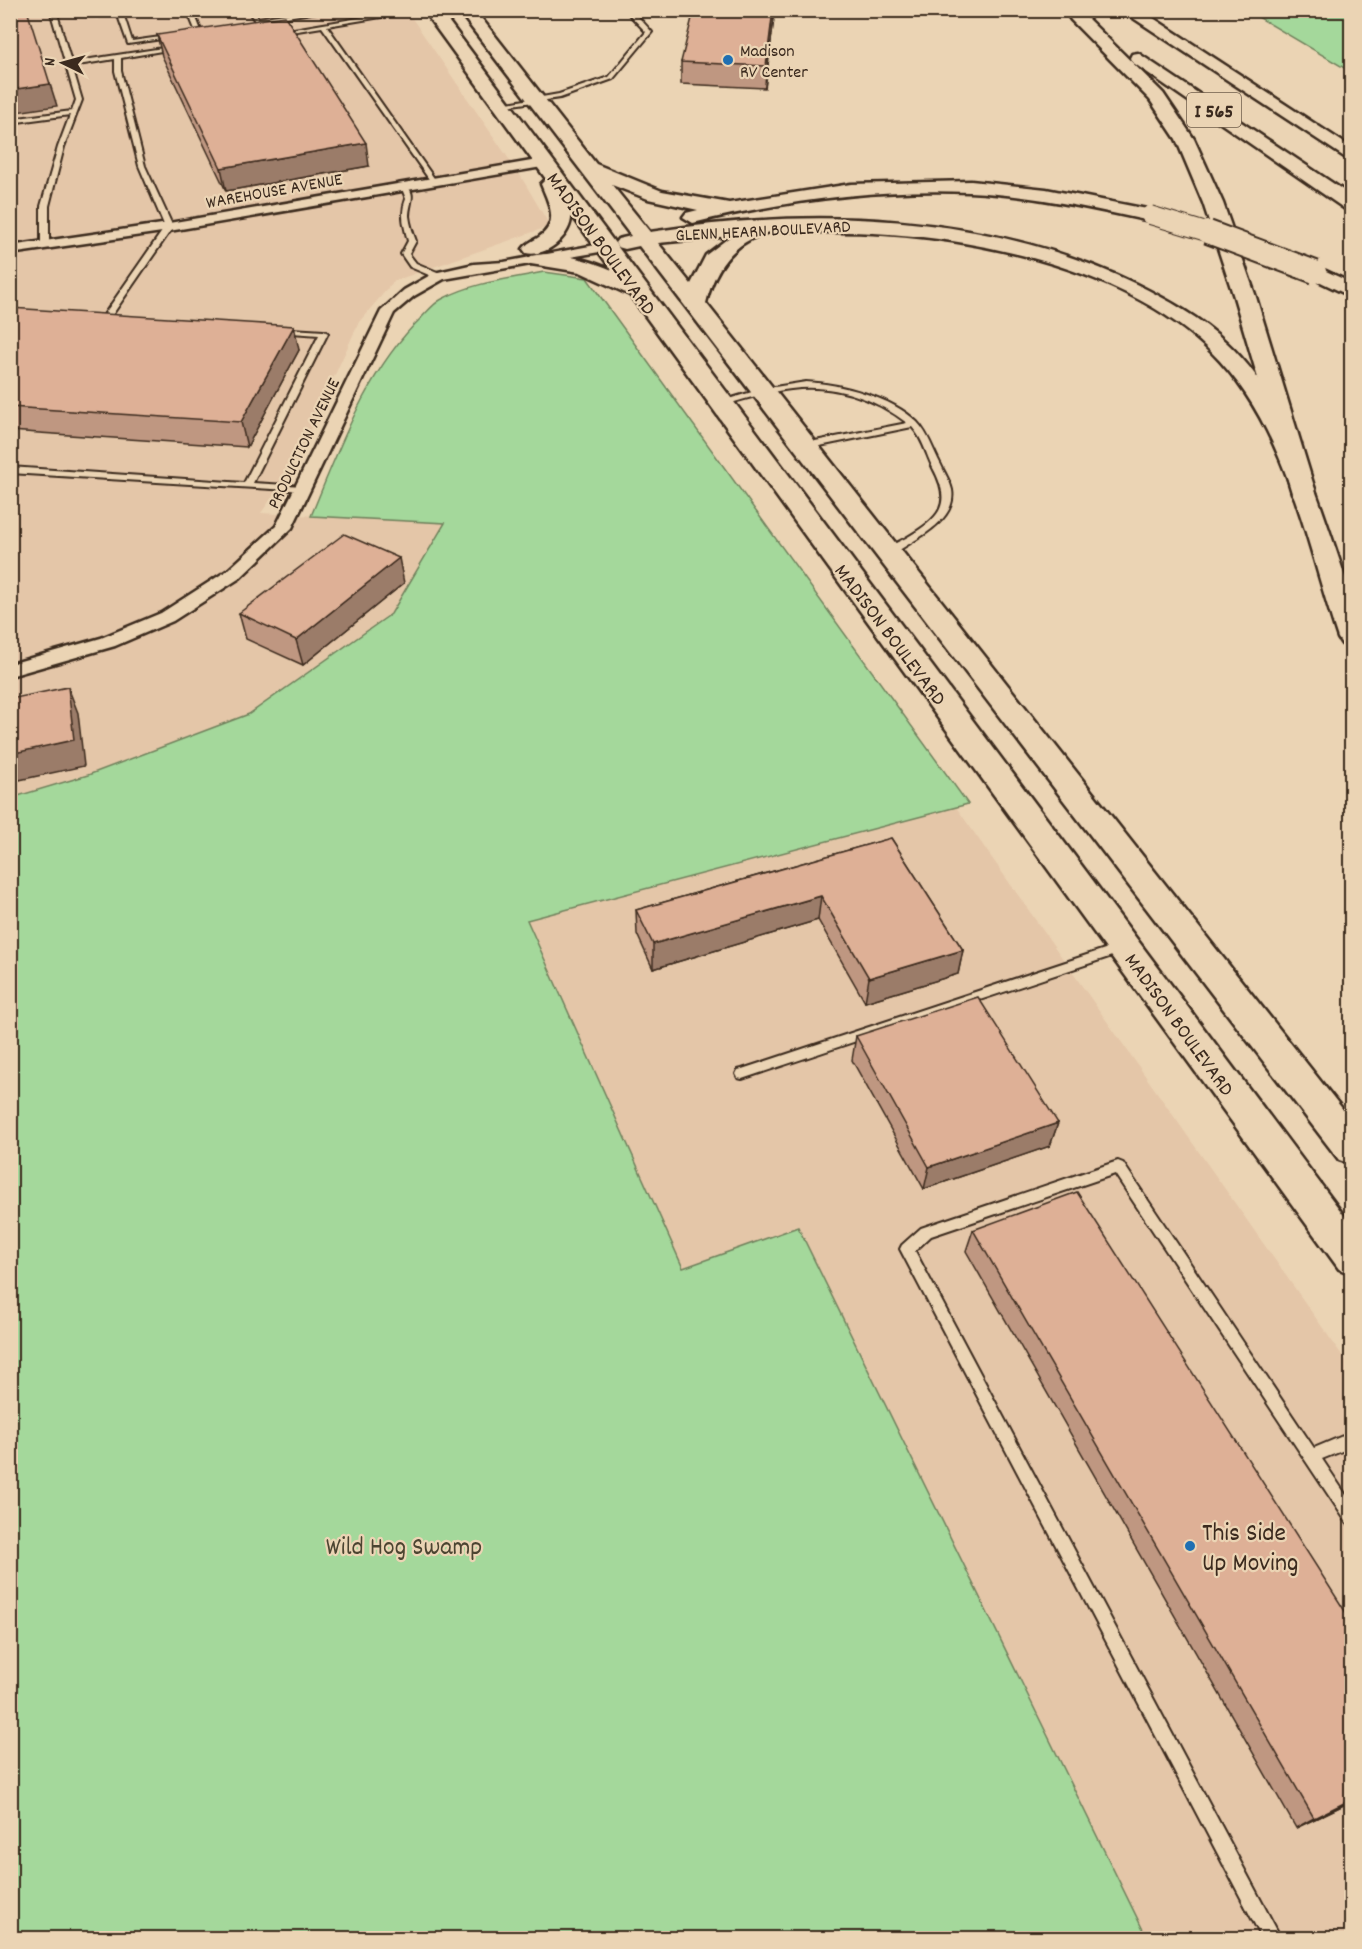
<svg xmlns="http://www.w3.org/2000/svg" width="1362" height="1949" font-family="Dekko,sans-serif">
<rect width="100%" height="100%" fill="#ebd4b4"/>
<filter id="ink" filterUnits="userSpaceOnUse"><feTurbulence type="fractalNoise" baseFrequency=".0167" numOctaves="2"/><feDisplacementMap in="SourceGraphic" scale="12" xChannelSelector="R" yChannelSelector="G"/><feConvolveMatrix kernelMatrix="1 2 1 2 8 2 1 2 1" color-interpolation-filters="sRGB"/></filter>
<g filter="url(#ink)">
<g fill="#e4c6a8">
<polygon points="11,11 74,11 77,16 98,20 96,11 407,11 520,175 550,226 394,281 359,322 291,471 261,513 446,523 391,614 249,714 88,775 11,798"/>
<polygon points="956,807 1351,1368 1351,1938 1147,1938 798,1227 683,1268 527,919"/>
</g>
<g fill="#a4d89b" stroke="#70815c" stroke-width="1.5">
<polygon points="1248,11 1351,11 1351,72"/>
<path d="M544,272L587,278L968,804L527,920L683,1268L798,1227L1147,1938H11V798L88,775L249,714L391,614L445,523L311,516C340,446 367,370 422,317C428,311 434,303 442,299C474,282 509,279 544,272Z"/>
</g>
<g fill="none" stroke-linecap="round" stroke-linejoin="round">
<g stroke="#3b2a1e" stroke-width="4">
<g id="lane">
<polygon points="50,10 56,10 71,62 176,46 179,48 121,58 121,71 145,166 173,227 108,321 105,321 101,319 165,227 139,166 115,71 115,59 72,66 82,100 64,147 49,206 49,244 45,246 41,244 41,206 58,147 70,115 10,123 10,119 72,111 76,100"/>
<polygon points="116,10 122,10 132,41 196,32 187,10 193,10 202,33 128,44"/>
<polygon points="247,10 253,10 258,18 311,10 330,10 256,22"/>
<polygon points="406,10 423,10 327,26 436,181 433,183 431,182 322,27 279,34 276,32"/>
<polygon points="625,10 632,10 652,32 613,79 560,98 500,107 500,105 502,104 559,94 609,77 646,32"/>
<path d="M404,184C418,194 409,202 409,216C410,225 413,233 416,241L409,254L416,263L442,274V278H436L410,267L401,254L408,241C404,226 400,214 406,199L401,186Z"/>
<polygon points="275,328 324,331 328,333 253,483 303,486 307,489 306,491 10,473 10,467 244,483 319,335 278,332 275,332"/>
<path d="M806,382C841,384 892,397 917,422C928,433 933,450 941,465C945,474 950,481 952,490C956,513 933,529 917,539C907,545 894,555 884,554L882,552C889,546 898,542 906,538C940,518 953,505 933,468C926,454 923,439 912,427L805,449L801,446L805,443L907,423C875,398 832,383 791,389C766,392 743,400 719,406L715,403L762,389Z"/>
<polygon points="1123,943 1129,948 1127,951 742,1079 738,1078 736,1074 738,1070 742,1069"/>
<polygon points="1118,1161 1123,1163 1314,1448 1352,1432 1352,1447 1322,1459 1352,1504 1352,1526 1347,1523 1115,1174 931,1236 915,1251 1281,1938 1262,1938 900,1249 902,1245 921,1228"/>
</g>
</g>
<g stroke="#3b2a1e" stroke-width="5">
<g id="street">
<polygon points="543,159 548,160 548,166 169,231 10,254 10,246 169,223"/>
<polygon points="606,243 613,247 611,250 444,279 414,296 394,313 292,528 240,578 173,621 115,646 10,676 10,664 101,638 161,613 228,570 276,526 381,311 404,290 434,273 474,264 504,262"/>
</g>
</g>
<g stroke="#3b2a1e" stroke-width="5">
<g id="secondary">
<path d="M423,10H440L1352,1226V1274L1339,1269L630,295L580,272L531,264L528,260L531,256C556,250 589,260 612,270L571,214C573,235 546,258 526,253L523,249C527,243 533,241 539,237C560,222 549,204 541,184L546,179Z"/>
<path d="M458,10H475L596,164L662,191L729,203L851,184L971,181L1046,189L1157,211L1160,215L1157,219L1150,221C1090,208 1030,195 969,192C876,188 784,201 693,223L683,217L686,213L698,210L648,199L612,185L650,232C811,207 987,212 1136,284C1168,300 1201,318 1227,343C1268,381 1293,436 1314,487C1324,514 1333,541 1342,568C1345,578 1350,589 1352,599C1353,615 1352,631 1352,646L1342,644L1338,638C1307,546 1288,435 1220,361C1132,264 952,230 826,232C810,232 778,228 763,234C730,245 714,271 706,303L1352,1121V1164L1339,1160L639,246L625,249L618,247L615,243L618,239L631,236ZM731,236L706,255L691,284L658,243Z"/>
<polygon points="1315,266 1352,283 1352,297 1308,276 1305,272 1308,268"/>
</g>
</g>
<g stroke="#3b2a1e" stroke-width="5">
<g id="highway">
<polygon points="1121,10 1141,10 1352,148 1352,162"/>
<polygon points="1077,12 1083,14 1163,93 1194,139 1223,203 1256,297 1316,493 1313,498 1304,500 1295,498 1292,493 1234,297 1203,203 1176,139 1150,100 1071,20 1069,17"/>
<polygon points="1138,53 1352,196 1352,211 1345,209 1132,62 1130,58 1132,54"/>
</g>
</g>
<use href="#lane" fill="#ebd4b4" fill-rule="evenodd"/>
<use href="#street" fill="#ebd4b4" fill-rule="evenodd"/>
<use href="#secondary" fill="#ebd4b4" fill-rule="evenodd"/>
<use href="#highway" fill="#ebd4b4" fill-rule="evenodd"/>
<g stroke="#3b2a1e" stroke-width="20" stroke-linecap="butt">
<polyline id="secondary-bridge-far1" points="1150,215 1213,234"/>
</g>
<g stroke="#3b2a1e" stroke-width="26" stroke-linecap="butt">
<polyline id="secondary-bridge" points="1208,232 1315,272"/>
</g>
<use href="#secondary-bridge-far1" stroke="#ebd4b4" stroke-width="18"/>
<use href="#secondary-bridge" stroke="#ebd4b4" stroke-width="22"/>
</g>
<g fill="#bf9781" stroke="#3b2a1e" stroke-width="1.5">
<polygon points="775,10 765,88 681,84 681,62"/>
<polygon points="157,35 369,166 226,191 162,56"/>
<polygon points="10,308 299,350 247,447 10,431"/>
<polygon points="404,583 303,665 246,639 239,613"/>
<polygon points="891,838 963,950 958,974 865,1002 818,920 653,969 637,934 636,910"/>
<polygon points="856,1036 1058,1123 1050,1146 924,1189 852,1060"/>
<polygon points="973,1230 1352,1622 1352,1801 1296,1828 966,1251"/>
</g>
<g fill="#9b7b69" stroke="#3b2a1e" stroke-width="1.5">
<polygon points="773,10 775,10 765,88 766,66"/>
<polygon points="50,84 57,106 10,113 10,90"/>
<polygon points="366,143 369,166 226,191 221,168"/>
<polygon points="294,326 299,350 247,447 241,422"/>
<polygon points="399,558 404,583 303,665 296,640"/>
<polygon points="68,687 78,713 84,766 10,782 10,754"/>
<polygon points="821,896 818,920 653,969 653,944"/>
<polygon points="963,950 958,974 865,1002 869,978"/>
<polygon points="1058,1123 1050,1146 924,1189 929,1167"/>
<polygon points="1352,1799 1352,1801 1296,1828 1314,1818"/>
</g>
<g fill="#deb096" stroke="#3b2a1e" stroke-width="1.5">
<polygon points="10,10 27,10 50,84 10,90"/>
<polygon points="694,10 773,10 766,66 681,62"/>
<polygon points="285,16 366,143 221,168 157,35"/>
<polygon points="10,308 294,326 241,422 10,407"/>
<polygon points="344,534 399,558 296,640 239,613"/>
<polygon points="68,687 74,740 10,754 10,699"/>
<polygon points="891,838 963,950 869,978 821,896 653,944 636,910"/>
<polygon points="978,997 1058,1123 929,1167 856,1036"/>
<polygon points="1077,1192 1352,1622 1352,1799 1314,1818 973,1230"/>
</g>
</g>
<g fill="#1f6fb2" stroke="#ebd4b4" stroke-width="2">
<circle cx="728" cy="60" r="6"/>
<circle cx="1190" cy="1546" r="6"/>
</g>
<g text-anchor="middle" stroke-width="4.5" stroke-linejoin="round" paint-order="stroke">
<g font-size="18" fill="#3b2a1e" stroke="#ebd4b4" text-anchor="start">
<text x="740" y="56">Madison<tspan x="740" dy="21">RV Center</tspan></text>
</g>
<g font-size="18" fill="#3b2a1e" stroke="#ebd4b4">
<text transform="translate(274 190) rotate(-10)" y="6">WAREHOUSE AVENUE</text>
<text transform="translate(763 230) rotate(-3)" y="6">GLENN HEARN BOULEVARD</text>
<text transform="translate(303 443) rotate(-64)" y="6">PRODUCTION AVENUE</text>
</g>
<rect fill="#ebd4b4" stroke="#705d4b" stroke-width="1.5" x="1187" y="93" width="54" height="34" rx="4.5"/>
<g font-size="20" font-weight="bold" fill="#3b2a1e">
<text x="1214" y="117">I 565</text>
</g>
<g font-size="21" fill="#3b2a1e" stroke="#ebd4b4">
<text transform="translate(602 243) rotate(54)" y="7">MADISON BOULEVARD</text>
<text transform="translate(891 634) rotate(53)" y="7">MADISON BOULEVARD</text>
<text transform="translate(1180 1024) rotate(54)" y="7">MADISON BOULEVARD</text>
</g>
<g font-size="26" fill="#3b2a1e" stroke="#ebd4b4" text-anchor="start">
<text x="1202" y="1540">This Side<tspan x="1202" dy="30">Up Moving</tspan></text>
</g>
<g font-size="26" fill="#4b4431" stroke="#ebd4b4">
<text x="404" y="1554">Wild Hog Swamp</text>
</g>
</g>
<rect width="1362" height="1949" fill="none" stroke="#ebd4b4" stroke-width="36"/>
<rect x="18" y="18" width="1326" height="1913" fill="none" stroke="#3b2a1e" stroke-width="2" filter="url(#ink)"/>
<g transform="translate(63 63) rotate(275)" stroke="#ebd4b4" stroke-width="4.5" paint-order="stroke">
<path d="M0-4.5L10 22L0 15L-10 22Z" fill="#3b2a1e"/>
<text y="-9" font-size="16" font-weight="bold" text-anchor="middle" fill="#3b2a1e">N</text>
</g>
</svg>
